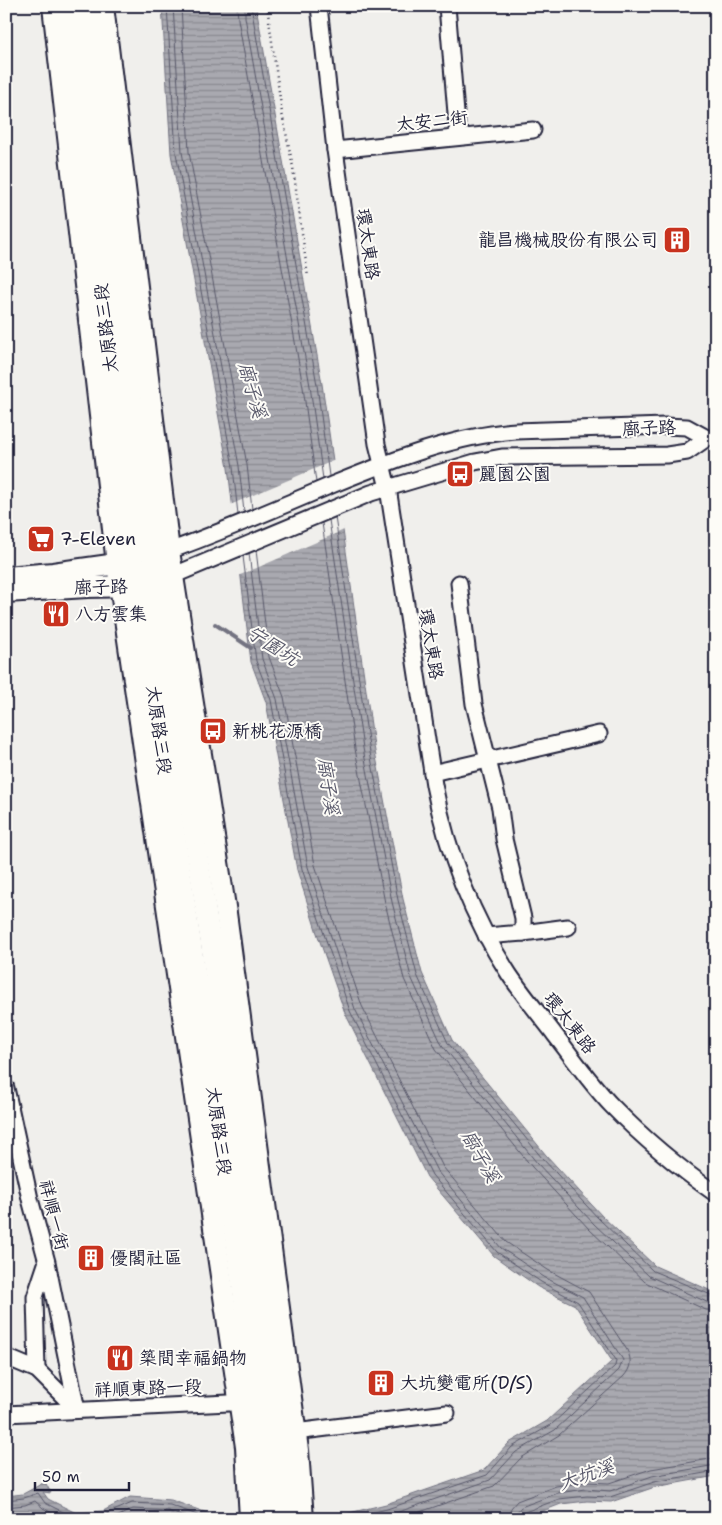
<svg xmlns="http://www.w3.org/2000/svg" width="722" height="1525" font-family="'Shantell Sans','LXGW WenKai TC',sans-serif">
<defs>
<pattern id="water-rules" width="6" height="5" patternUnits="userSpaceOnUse" patternTransform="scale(1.25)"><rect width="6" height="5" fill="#a9a9b0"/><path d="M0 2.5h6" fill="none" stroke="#898990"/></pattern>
</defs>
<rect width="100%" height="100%" fill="#f0efec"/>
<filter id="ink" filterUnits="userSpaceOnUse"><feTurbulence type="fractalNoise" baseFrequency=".02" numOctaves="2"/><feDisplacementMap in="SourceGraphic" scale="10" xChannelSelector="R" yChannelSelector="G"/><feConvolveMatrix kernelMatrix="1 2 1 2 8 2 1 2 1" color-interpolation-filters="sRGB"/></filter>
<g filter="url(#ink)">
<polygon fill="url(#water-rules)" stroke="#737381" points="162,6 256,6 322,384 374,746 403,899 422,973 452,1040 546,1155 602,1216 655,1266 716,1293 716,1476 655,1487 611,1502 587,1501 561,1504 530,1516 517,1519 6,1519 6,1496 23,1494 45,1482 51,1493 43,1492 48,1499 76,1513 103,1511 130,1497 171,1500 210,1514 345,1514 386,1504 484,1470 509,1443 547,1421 612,1361 575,1305 538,1287 494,1256 427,1177 345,1013 317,933 297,870 266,702 251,662 228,468 171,154"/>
<polygon fill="#f0efec" points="335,460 344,530 238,576 230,505"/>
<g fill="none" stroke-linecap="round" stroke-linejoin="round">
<g stroke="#58586a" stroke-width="1">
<polyline points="167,6 176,153 233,467 238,515"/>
<polyline points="173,6 182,152 239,466 244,512"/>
<polyline points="181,6 189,152 247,465 252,509"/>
<polyline points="237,6 238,19 303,387 316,482"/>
<polyline points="245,6 245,17 310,386 323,479"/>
<polyline points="251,6 317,385 329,476"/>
<polyline points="335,517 369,747 398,900 417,975 448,1043 542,1158 599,1219 653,1271 716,1297"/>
<polyline points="329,520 363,748 392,902 411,977 442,1045 537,1163 594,1224 649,1276 709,1303 716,1304"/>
<polyline points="322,523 355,749 385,903 404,979 436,1049 532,1167 589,1229 645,1282 706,1310 716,1311"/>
<path d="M256,550L269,657L284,697L315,865L362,1006L443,1167L506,1242L548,1270L589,1292L627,1350C632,1360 631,1368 624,1376L559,1435L521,1458L494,1486L400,1519"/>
<polyline points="249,553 262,659 277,699 308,867 355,1009 437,1171 501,1248 544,1277 583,1297 623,1360 619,1370 555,1430 516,1452 490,1480 390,1515 373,1519"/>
<polyline points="243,556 256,661 271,700 302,869 350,1011 432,1175 497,1252 541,1282 578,1302 616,1360 615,1366 551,1425 512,1447 487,1475 387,1509 346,1519"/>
<polyline points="6,1500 24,1498 38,1493 45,1503 75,1518 104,1515 132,1503 170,1505 208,1519"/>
<polyline points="6,1507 25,1505 35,1501 43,1508 63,1519"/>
<polyline points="112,1519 133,1509 168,1511 189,1519"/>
<polyline points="508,1519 511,1508 517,1501 556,1486 586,1482 609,1483 651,1469 716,1458"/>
<polyline points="516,1519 517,1512 521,1507 558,1493 586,1489 610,1491 652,1476 716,1465"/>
<polyline points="522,1519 522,1515 525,1512 559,1499 587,1496 610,1497 654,1482 716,1471"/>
</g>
<polyline stroke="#737381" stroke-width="4" points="215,624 251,648"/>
<g stroke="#22223b" stroke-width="19">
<g id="minor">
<path d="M319,6L335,150L377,444L388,488L434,785C447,852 472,917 509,974C523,995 540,1015 555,1035C573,1058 591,1084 612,1106C643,1138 679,1168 716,1194"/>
<polyline points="447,6 458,137"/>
<polyline points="335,150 533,130"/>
<path d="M169,551C225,531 279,507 334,484C393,460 453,436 516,431L665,426L687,427L707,438"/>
<polyline points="172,576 371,493 475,462 502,457 667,455 687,452 707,438"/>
<polyline points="459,583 474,704 500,808 504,839 523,918 523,933 486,936"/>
<polyline points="432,773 599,734"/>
<polyline points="523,933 568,927"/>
<polyline points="6,1088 30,1199 47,1262 77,1410"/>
<polyline points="6,1357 37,1370 77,1410"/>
<polyline points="37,1370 35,1297 46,1264"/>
<polyline points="6,1414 249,1402"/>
<polyline points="295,1432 447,1413"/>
</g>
</g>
<g stroke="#22223b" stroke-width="24">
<g id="major">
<polyline points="53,6 117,564 246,1447 250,1519"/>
<polyline points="68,6 134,561 243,1292 264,1452 268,1519"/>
<polyline points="84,6 152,557 212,951 272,1399 281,1451 285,1519"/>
<polyline points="103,6 169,551 226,913 298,1450 303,1519"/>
<polyline points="6,577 53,573 131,562"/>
<polyline points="6,592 87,587 134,586"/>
</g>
</g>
<polyline stroke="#22223b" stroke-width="2.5" stroke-dasharray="1 4" stroke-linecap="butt" points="267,6 282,113 293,167 308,277"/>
<use href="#minor" stroke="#fdfcf7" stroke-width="15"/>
<use href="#major" stroke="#fdfcf7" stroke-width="20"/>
</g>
</g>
<defs>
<g id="building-square" transform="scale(1.4375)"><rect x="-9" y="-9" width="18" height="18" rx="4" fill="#c8321e" stroke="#fdfcf7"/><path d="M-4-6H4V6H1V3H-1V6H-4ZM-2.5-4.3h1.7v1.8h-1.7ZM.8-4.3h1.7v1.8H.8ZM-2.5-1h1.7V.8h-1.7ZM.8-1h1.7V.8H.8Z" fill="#fff"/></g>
<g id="bus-square" transform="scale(1.4375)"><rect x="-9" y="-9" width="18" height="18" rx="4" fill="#c8321e" stroke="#fdfcf7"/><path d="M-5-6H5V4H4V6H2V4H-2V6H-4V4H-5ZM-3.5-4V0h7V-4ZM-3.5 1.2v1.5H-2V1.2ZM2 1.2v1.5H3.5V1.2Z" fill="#fff"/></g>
<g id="supermarket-square" transform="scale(1.4375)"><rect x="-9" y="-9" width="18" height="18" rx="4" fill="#c8321e" stroke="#fdfcf7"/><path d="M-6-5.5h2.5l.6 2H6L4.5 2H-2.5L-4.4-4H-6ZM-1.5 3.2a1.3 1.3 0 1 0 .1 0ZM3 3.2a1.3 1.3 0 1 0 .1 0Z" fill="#fff"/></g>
<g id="restaurant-square" transform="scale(1.4375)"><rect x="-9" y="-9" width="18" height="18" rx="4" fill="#c8321e" stroke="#fdfcf7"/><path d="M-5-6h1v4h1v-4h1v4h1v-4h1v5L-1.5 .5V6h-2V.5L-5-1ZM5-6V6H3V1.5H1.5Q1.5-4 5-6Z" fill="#fff"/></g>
</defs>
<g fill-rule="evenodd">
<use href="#building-square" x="677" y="240"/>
<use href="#bus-square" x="460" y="474"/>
<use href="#supermarket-square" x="41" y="539"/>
<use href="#restaurant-square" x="56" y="614"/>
<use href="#bus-square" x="213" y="731"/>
<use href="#building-square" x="91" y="1258"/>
<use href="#restaurant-square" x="120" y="1358"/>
<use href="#building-square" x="381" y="1383"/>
</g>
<g text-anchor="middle" stroke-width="4" stroke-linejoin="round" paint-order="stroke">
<g font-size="18" fill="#22223b" stroke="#fdfcf7">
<text transform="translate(432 121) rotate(-6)" y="6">太安二街</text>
<text transform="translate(368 244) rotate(82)" y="6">環太東路</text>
<text transform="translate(106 328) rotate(-97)" y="6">太原路三段</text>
<text transform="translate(649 428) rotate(-2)" y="6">廍子路</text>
<text transform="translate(101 587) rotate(-1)" y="6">廍子路</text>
<text transform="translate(431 644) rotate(81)" y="6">環太東路</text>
<text transform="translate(159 730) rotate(82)" y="6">太原路三段</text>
<text transform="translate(570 1023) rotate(52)" y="6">環太東路</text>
<text transform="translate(219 1131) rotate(82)" y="6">太原路三段</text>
<text transform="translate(54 1215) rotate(76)" y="6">祥順一街</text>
<text transform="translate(148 1388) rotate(-2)" y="6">祥順東路一段</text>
</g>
<g font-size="18" fill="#22223b" stroke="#fdfcf7" text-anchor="start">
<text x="658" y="246" text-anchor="end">龍昌機械股份有限公司</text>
<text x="479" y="480">麗園公園</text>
<text x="60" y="545">7-Eleven</text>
<text x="75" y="620">八方雲集</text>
<text x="232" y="737">新桃花源橋</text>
<text x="110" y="1264">優閣社區</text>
<text x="139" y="1364">築間幸福鍋物</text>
<text x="400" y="1389">大坑變電所(D/S)</text>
</g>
<g font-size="19" font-style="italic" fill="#58586a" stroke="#fdfcf7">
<text transform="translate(253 390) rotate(74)" y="7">廍子溪</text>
<text transform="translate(273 645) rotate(33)" y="7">宁園坑</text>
<text transform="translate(329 786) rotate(82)" y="7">廍子溪</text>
<text transform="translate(481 1156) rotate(60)" y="7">廍子溪</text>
<text transform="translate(586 1474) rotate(-19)" y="7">大坑溪</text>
</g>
</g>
<rect width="722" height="1525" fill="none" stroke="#fdfcf7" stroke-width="25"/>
<rect x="12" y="12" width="697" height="1500" fill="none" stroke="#22223b" stroke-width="2" filter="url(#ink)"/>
<path d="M35 1482v8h94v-8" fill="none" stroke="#22223b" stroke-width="2.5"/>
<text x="42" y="1482" font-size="15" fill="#22223b" stroke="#fdfcf7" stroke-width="4" paint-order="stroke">50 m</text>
</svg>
